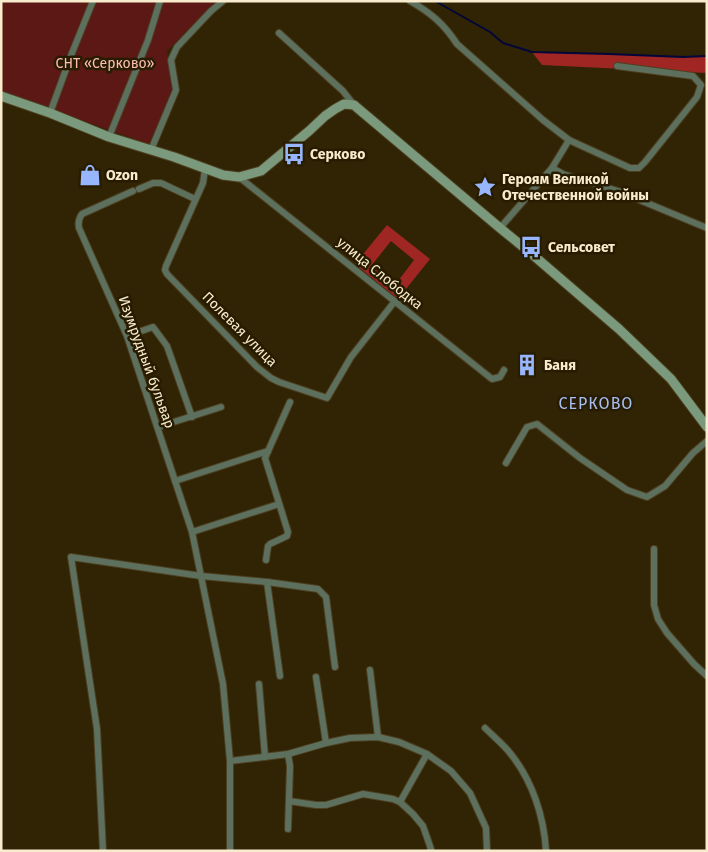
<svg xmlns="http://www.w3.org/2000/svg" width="708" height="852" font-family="'Fira Sans',sans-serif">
<rect width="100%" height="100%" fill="#312405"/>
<polygon fill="#5b1815" points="1,1 216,1 167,51 172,93 149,144 1,92"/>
<g fill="#a02624" fill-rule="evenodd">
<polygon points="532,52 609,54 683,57 707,56 707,73 542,65"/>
<path d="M387,225L430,259L398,299L355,264ZM391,241L414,260L395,285L371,266Z"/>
</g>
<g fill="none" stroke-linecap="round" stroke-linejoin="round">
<polyline stroke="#020638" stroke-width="2" points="435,1 490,32 503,43 532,52 609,54 683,57 707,56"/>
<g stroke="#4d4021" stroke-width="8">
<g id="street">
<path d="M410,1C431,13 444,24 457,44L543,120L569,140L630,168H639L645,162L697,97L701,85L693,76L617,66"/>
<polyline points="279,33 343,91 354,105"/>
<polyline points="50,113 72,53 93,1"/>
<polyline points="109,137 148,40 160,1"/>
<polyline points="151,150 176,90 171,60 177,47 211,11 223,1"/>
<polyline points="552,168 563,174 618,191 707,228"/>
<polyline points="205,169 203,183 166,266 165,270 167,274 257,367 271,378 279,382 327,398 351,357 395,301"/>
<polyline points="239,177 492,379 500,377 504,370"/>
<polyline points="139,189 153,183 161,183 195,199"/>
<path d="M133,191L82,214C79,218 78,223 79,228L127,336L192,532L223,684L230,761V851"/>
<polyline points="500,228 552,168 569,140"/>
<polyline points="127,336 153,327 167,346 192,417"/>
<polyline points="158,427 221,407"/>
<polyline points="506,463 527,427 537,424 580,458 627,490 647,497 665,486 693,453 707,441"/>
<polyline points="175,481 268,451"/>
<polyline points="192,532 279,504"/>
<polyline points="654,549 654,605 658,619 667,633 694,664 707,676"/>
<polyline points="266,560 268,546 270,544 287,536 288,532 265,458 290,402"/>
<polyline points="267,582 280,676"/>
<polyline points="370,670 378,737"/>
<polyline points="316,677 326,743"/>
<polyline points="259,684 265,757"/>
<path d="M485,728C493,736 503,744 510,753C532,780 544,816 546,851"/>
<polyline points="230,761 288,754 326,743 350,738 378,737 399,742 427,754 451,771 470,793 486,828 487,851"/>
<polyline points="289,801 316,805 326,805 363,794 393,799 400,802 413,814 423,826 431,849 430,851"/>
<polyline points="400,802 427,754"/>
<polyline points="288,829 290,766 288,754"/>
<polyline points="103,851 97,729 71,557 201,576 267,582 318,589 326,597 335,667"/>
</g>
</g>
<g stroke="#4d4021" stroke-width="11">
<polyline id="secondary" points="1,96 50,113 109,137 174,157 223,175 239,177 261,171 309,131 325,116 335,109 344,104 354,105 361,111 500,228 533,255 619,329 671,379 707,427"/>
</g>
<use href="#street" stroke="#5d705e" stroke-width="6"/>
<use href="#secondary" stroke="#7b9a7d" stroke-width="9"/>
</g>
<defs>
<g id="bus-bare" transform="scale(1.725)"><path d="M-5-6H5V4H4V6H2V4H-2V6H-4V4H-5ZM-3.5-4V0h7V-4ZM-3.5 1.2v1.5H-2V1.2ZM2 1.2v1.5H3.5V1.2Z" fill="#98b6fd" stroke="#271b00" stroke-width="2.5" paint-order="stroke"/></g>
<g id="shop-bare" transform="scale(1.725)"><path d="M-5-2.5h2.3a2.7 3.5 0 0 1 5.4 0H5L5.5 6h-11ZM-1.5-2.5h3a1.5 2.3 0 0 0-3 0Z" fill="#98b6fd" stroke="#271b00" stroke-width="2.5" paint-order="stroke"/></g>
<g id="sight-bare" transform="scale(1.725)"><path d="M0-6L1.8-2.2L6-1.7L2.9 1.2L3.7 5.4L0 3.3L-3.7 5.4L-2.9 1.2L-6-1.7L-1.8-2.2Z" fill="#98b6fd" stroke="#271b00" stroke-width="2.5" paint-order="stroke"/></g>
<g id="building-bare" transform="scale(1.725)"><path d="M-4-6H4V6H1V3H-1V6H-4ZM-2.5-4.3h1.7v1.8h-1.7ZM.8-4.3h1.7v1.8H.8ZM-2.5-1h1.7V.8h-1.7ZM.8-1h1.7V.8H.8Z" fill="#98b6fd" stroke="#271b00" stroke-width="2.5" paint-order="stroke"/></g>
</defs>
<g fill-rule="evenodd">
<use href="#bus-bare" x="294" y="154"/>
<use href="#shop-bare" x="90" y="175"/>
<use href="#sight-bare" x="485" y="187"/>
<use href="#bus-bare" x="531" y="247"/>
<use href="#building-bare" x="527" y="365"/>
</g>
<g text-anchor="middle" stroke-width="5" stroke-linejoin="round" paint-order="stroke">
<g font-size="14" fill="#fdbdb5" stroke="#271b00">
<text x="105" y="68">СНТ «Серково»</text>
</g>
<g font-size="14" font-weight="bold" fill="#f9ecce" stroke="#271b00" text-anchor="start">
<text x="310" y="159">Серково</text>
<text x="106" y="180">Ozon</text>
<text x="502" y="184">Героям Великой<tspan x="502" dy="16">Отечественной войны</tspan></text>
<text x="548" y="252">Сельсовет</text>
<text x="544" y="370">Баня</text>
</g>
<g font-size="14" fill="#f9ecce" stroke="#271b00">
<text transform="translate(380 273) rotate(39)" y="5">улица Слободка</text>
<text transform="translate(240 329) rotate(45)" y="5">Полевая улица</text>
<text transform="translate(147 362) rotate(70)" y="5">Изумрудный бульвар</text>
</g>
<g font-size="16" letter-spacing="1" fill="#a7bef3" stroke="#271b00">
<text x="596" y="409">СЕРКОВО</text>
</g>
</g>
<rect width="708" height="852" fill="none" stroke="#f9ecce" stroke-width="5"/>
</svg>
